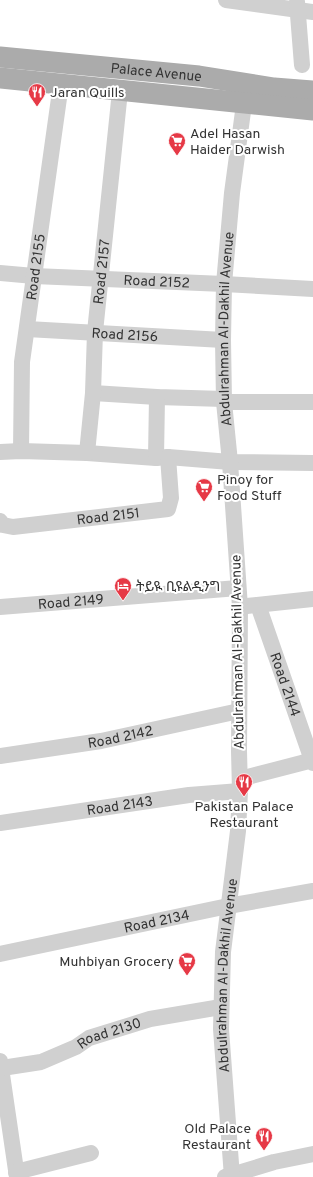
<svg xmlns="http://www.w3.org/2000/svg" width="313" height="1177" font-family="Overpass,'Noto Sans Ethiopic',sans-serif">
<rect width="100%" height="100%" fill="#fff"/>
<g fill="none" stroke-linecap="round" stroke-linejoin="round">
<g stroke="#d0d0d0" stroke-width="16">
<polyline points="226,0 313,12"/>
<polyline points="297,2 302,65"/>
<path id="s1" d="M0,273L34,276L224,284L313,289"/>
<path id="s2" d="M27,329L223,340"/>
<polyline points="93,393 157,397 224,399"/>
<polyline points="224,402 313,402"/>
<path id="s3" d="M21,451L22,362L61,84"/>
<polyline points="0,452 21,451 87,453 156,458 168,457 230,462 313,463"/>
<path id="s4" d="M87,453L93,393L95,332L120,91"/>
<polyline points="156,458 157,397"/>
<path id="s5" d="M0,521L3,525L13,527L168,509L171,498L168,457"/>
<path id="s6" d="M258,605L313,763"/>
<polyline points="247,606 313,599"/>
<path id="s7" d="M0,607L238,588"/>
<path id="s8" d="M0,756L101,741L239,711"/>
<polyline points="240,779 313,760"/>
<path id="s9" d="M0,823L189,795L240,791"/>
<path id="s10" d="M0,954L228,906L313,891"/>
<polyline points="0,1061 17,1177"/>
<path id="s11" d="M2,1068L41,1062L76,1047L89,1038L150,1019L221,1007"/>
<polyline points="16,1172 91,1153"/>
<polyline points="225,1177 274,1162 313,1154"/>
<path id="s12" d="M232,1177L221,1029L223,952L238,831L240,791L239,751L240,607L230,462L224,402L223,340L224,284L232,193L244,104"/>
</g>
<g stroke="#ababab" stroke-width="21">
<path id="s13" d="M0,57L199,76L274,88L313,91"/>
<polyline points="0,78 313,110"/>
</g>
</g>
<defs>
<g id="restaurant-pin" transform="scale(0.9)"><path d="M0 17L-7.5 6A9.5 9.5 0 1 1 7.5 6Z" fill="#e63946" stroke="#fff"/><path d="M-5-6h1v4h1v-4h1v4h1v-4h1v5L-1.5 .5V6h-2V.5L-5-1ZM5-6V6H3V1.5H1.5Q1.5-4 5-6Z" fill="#fff"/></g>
<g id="supermarket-pin" transform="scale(0.9)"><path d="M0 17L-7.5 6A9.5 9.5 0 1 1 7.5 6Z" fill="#e63946" stroke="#fff"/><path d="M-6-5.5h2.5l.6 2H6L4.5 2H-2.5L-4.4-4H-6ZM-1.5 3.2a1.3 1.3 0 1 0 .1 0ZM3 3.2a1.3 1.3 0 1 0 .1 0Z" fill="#fff"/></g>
<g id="hotel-pin" transform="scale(0.9)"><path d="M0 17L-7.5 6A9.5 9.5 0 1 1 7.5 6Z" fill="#e63946" stroke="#fff"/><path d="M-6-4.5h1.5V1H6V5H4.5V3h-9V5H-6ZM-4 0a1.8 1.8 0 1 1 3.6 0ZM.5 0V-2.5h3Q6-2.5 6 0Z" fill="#fff"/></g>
</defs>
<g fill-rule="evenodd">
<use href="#restaurant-pin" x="37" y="92"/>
<use href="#supermarket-pin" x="177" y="141"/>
<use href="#supermarket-pin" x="204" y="487"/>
<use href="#hotel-pin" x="123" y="586"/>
<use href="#restaurant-pin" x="244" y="782"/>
<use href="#supermarket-pin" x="187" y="961"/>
<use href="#restaurant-pin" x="264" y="1136"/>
</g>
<g text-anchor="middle" stroke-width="4" stroke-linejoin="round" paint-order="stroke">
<g font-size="14" fill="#333" stroke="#fff">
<text dy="5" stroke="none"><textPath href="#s13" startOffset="157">Palace Avenue</textPath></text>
<text dy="5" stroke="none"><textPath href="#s3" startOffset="185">Road 2155</textPath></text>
<text dy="5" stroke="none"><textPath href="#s4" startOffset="182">Road 2157</textPath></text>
<text dy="5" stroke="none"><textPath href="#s1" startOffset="157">Road 2152</textPath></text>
<text dy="5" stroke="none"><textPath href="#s12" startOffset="850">Abdulrahman Al-Dakhil Avenue</textPath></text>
<text dy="5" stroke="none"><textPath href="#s2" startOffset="98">Road 2156</textPath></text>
<text dy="5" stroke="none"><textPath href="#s5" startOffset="111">Road 2151</textPath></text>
<text dy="5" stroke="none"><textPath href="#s7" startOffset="71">Road 2149</textPath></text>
<text transform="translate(237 652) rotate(-91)" y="5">Abdulrahman Al-Dakhil Avenue</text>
<text dy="5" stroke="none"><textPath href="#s6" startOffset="84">Road 2144</textPath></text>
<text dy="5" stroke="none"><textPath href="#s8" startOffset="122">Road 2142</textPath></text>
<text dy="5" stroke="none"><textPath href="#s9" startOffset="121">Road 2143</textPath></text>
<text dy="5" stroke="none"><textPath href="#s10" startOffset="160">Road 2134</textPath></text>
<text dy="5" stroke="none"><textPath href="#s12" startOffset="202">Abdulrahman Al-Dakhil Avenue</textPath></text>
<text dy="5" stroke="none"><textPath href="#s11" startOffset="114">Road 2130</textPath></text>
</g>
<g font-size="14" fill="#333" stroke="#fff" text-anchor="start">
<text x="50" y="97">Jaran Quills</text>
<text x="190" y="138">Adel Hasan<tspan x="190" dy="16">Haider Darwish</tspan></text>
<text x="217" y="484">Pinoy for<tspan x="217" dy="16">Food Stuff</tspan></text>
<text x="136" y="591">ትይዪ ቢዩልዲንግ</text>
<text x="244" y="811" text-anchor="middle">Pakistan Palace<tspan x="244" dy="16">Restaurant</tspan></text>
<text x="174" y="966" text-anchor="end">Muhbiyan Grocery</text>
<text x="251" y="1133" text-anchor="end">Old Palace<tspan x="251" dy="16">Restaurant</tspan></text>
</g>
</g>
</svg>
